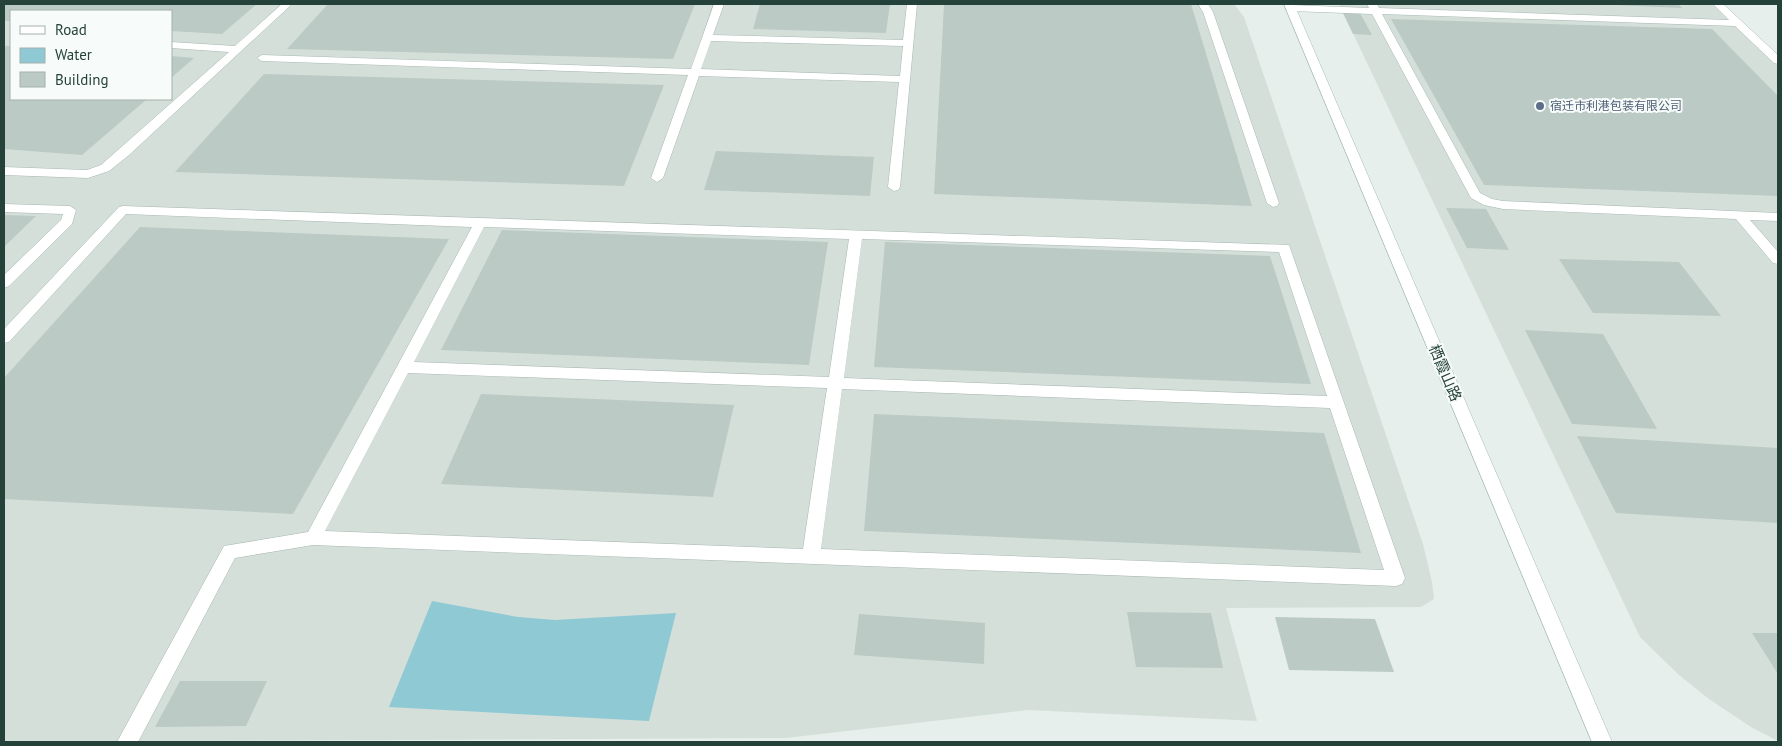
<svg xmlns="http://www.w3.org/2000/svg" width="1782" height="746" font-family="'PT Sans','Noto Sans SC',sans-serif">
<rect width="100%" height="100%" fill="#e6efeb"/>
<g fill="#d4dfda" fill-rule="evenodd">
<path d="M4,4H1234L1244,17L1423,544L1432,582L1434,599L1421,607L1226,608L1257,721L1028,710L786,738L4,742ZM11,11H171V99H11Z"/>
<polygon points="1339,4 1719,4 1778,59 1778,741 1751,727 1709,699 1679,675 1640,637"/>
</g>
<polygon fill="#8ec9d4" points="432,601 518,617 555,620 676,613 649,721 389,707"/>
<g fill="#bbcac4">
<polygon points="4,4 257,4 222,34 171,31 171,11 11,11 11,21 4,21"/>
<polygon points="328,4 695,4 673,59 287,49"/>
<polygon points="760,4 890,4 886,33 753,29"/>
<polygon points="944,4 1191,4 1252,206 934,194"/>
<polygon points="1615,4 1678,4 1682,8 1615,5"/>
<polygon points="1343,13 1360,13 1372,35 1353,34"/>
<polygon points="1391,19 1712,29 1778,96 1778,196 1484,185"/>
<polygon points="4,46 11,46 11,99 147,99 82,155 4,149"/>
<polygon points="171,56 194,58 171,78"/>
<polygon points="264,74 664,85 624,186 175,172"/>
<polygon points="716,151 874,157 870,196 704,190"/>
<polygon points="1446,208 1486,209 1509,250 1467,248"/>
<polygon points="4,215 36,216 4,247"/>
<polygon points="140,227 449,239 293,514 4,499 4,378"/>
<polygon points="502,230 828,242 809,365 441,350"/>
<polygon points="885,242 1270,256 1311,384 874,367"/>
<polygon points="1559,259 1679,262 1721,316 1593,313"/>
<polygon points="1525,330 1603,334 1657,429 1572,424"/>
<polygon points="481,394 734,405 713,497 441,484"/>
<polygon points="874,414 1324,433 1361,553 864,531"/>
<polygon points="1577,436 1778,448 1778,523 1616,513"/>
<polygon points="1127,612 1211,613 1223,668 1136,667"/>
<polygon points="859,614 985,623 984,664 854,655"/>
<polygon points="1275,617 1375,619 1394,672 1289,670"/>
<polygon points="1752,633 1778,633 1778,674"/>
<polygon points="180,681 267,681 246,726 155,727"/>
</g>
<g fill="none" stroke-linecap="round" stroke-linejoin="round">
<g stroke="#a8b8b2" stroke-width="1">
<g id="lane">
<polygon points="282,4 292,4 129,155 109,171 88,178 4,175 4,167 87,170 101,165 229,52 171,48 171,42 235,46"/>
<path d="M714,4H724L713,35L903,40L907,4H917L900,187L898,190L894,191L888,187L899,82L699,76L663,178L657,182L651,178L688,75L262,61L257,58L262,55L691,69ZM711,41L903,46L900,76L701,69Z"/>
<polygon points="1198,4 1208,4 1213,12 1279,203 1277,206 1273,207 1267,203 1203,12"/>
<polygon points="1367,4 1377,4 1379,8 1729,20 1713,4 1723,4 1778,55 1778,64 1774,63 1735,26 1382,14 1480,193 1492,199 1503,201 1778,213 1778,221 1750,220 1778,252 1778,264 1773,263 1736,219 1503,209 1484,205 1471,198 1372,14 1291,11 1286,8 1291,5 1369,8"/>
<polygon points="4,204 70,206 76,210 72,224 9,286 4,288 4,275 61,220 63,214 4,212"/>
<path d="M123,206L1289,245L1405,578L1402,584L1396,586L313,545L235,558L138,742H117L224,546L308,532L472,227L126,214L9,342L4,343V329L119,207ZM484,227L849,239L829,377L414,362ZM862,239L1279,252L1327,396L844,378ZM408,373L827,388L803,549L325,531ZM842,389L1330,408L1384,570L821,549Z"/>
</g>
</g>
<g stroke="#a4bbb3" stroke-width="1">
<polygon id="secondary" points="1284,4 1294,4 1612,742 1592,742"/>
</g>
<use href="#lane" fill="#fff" fill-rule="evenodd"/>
<use href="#secondary" fill="#fff" fill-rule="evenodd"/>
</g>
<circle fill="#5c6f8a" stroke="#f7fbf9" stroke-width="2" cx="1540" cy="106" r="5"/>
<g text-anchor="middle" stroke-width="4" stroke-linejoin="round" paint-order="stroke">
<g font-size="12" fill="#4e5e75" stroke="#f7fbf9" text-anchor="start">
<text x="1550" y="110">宿迁市利港包装有限公司</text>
</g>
<g font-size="15" fill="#24423a" stroke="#f7fbf9">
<text transform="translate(1445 373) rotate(67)" y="5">栖霞山路</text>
</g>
</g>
<rect width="1782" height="746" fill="none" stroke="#24423a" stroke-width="10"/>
<rect x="10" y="10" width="162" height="90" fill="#f7fbf9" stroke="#a3b1ad"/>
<rect x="20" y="26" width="25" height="8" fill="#ffffff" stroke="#a3b1ad"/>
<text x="55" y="35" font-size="15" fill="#24423a">Road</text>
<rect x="20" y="48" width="25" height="15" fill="#8ec9d4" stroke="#a3b1ad"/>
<text x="55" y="60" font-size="15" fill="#24423a">Water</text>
<rect x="20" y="72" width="25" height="15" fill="#bbcac4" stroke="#a3b1ad"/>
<text x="55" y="85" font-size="15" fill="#24423a">Building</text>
</svg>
